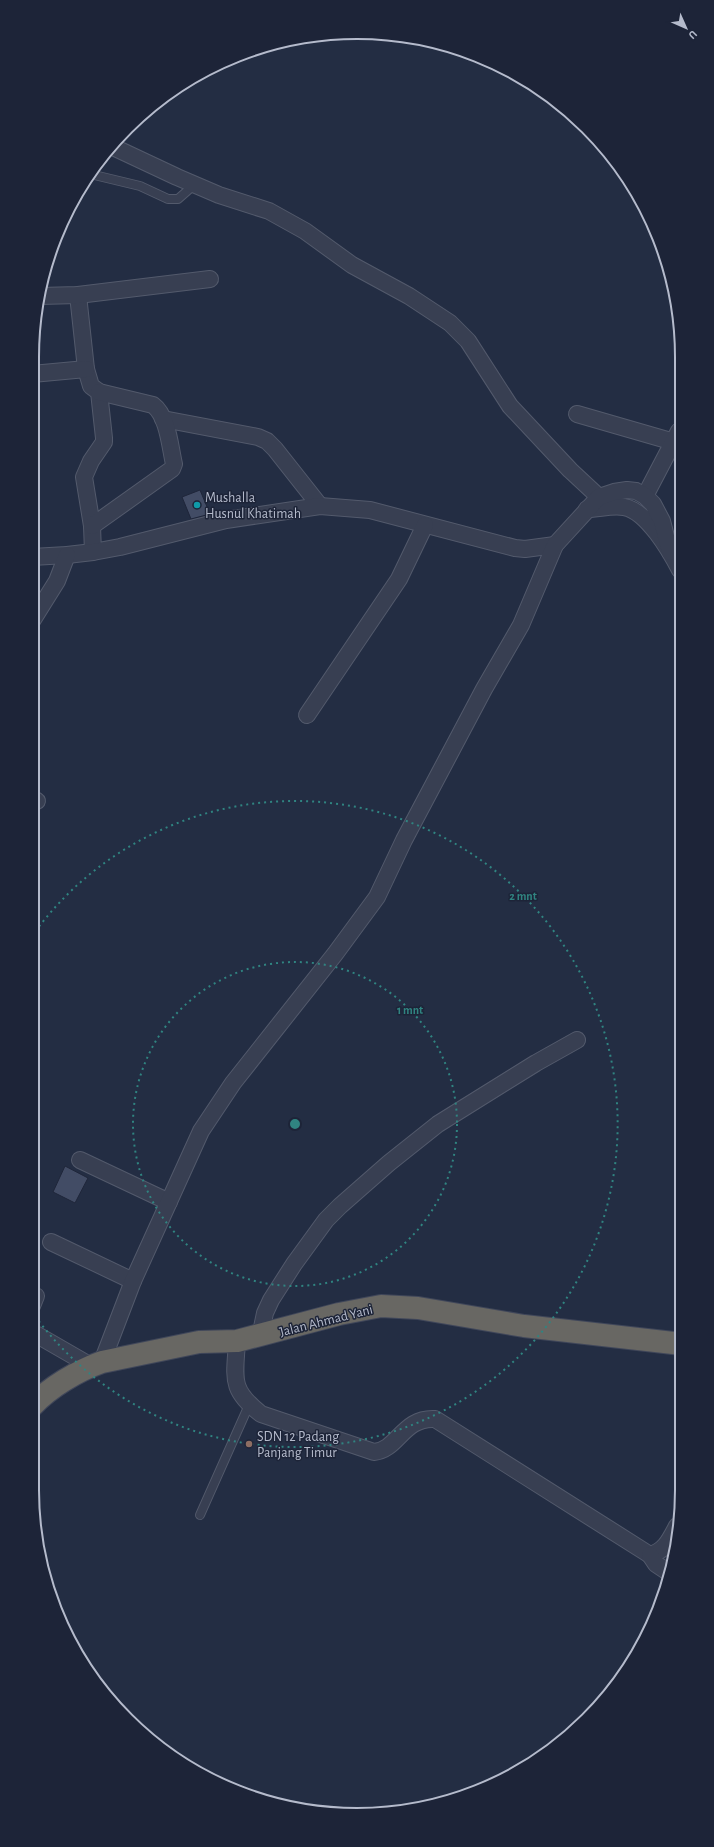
<svg xmlns="http://www.w3.org/2000/svg" width="714" height="1847" font-family="'Alegreya Sans',sans-serif">
<rect width="100%" height="100%" fill="#232d43"/>
<g fill="#424c65" stroke="#1f263a">
<polygon points="200,490 210,514 191,519 182,497"/>
<polygon points="65,1166 88,1178 75,1203 53,1192"/>
</g>
<g fill="none" stroke-linecap="round" stroke-linejoin="round">
<g stroke="#535a6c" stroke-width="10">
<g id="service">
<polyline points="90,174 140,186 168,199 178,199 194,185"/>
<polyline points="200,1515 249,1405"/>
</g>
</g>
<g stroke="#535a6c" stroke-width="18">
<g id="minor">
<polyline points="111,146 177,177 219,195 269,211 305,231 352,265 409,296 450,323 468,341 510,406 570,470 599,497"/>
<polyline points="78,295 86,369 91,386 99,392 104,438 104,442 91,461 84,477 92,526 93,552"/>
<polyline points="40,296 78,295 210,279"/>
<polyline points="32,374 86,369"/>
<polyline points="577,414 674,442"/>
<polyline points="163,419 258,437 267,441 275,449 320,506"/>
<polyline points="645,496 679,431"/>
<path d="M587,509C599,509 611,505 624,507C647,511 670,551 680,570"/>
<path d="M92,526L172,469L174,464C170,447 168,416 153,405L99,392"/>
<polyline points="32,557 67,555 93,552 120,547 226,520 320,506 370,510 515,548 525,549 555,545"/>
<polyline points="32,621 57,581 67,555"/>
<polyline points="307,715 399,579 425,525"/>
<polyline points="32,798 37,801"/>
<polyline points="80,1160 169,1202"/>
<polyline points="51,1242 133,1281"/>
<polyline points="32,1306 36,1296"/>
<polyline points="32,1332 91,1366"/>
<polyline points="260,1337 265,1313 271,1300 294,1264 326,1220 340,1206 389,1163 438,1124 536,1063 577,1040"/>
<path d="M237,1341C235,1378 229,1389 261,1414L374,1452C398,1450 403,1417 435,1419L650,1555C665,1551 670,1539 677,1526"/>
<polyline points="102,1362 133,1281 201,1131 233,1083 335,954 377,897 404,840 484,689 521,625 555,545 599,497 614,492 627,490 636,491 645,496 653,504 662,521 670,552"/>
<polyline points="650,1555 656,1564 671,1574"/>
</g>
</g>
<g stroke="#40475a" stroke-width="24">
<path id="trunk" d="M32,1406C50,1387 77,1371 102,1362L199,1342L237,1341L339,1314L381,1306L418,1308L524,1326L682,1344"/>
</g>
<use href="#service" stroke="#383f52" stroke-width="8"/>
<use href="#minor" stroke="#383f52" stroke-width="16"/>
<use href="#trunk" stroke="#686763" stroke-width="22"/>
</g>
<g fill="none" stroke="#308481" stroke-width="2" stroke-dasharray="2 4">
<circle cx="295" cy="1124" r="162"/>
<path d="M32 936A323 323 0 1 1 32 1312"/>
</g>
<circle fill="#0f9aa8" stroke="#1d2438" stroke-width="1.5" cx="197" cy="505" r="4"/>
<circle fill="#8d6e63" stroke="#1d2438" stroke-width="1.5" cx="249" cy="1444" r="4"/>
<g text-anchor="middle" stroke-width="3" stroke-linejoin="round" paint-order="stroke">
<g font-size="14" fill="#b5bbcc" stroke="#1d2438" text-anchor="start">
<text x="205" y="502">Mushalla<tspan x="205" dy="16">Husnul Khatimah</tspan></text>
<text x="257" y="1441">SDN 12 Padang<tspan x="257" dy="16">Panjang Timur</tspan></text>
</g>
<g font-size="14" fill="#b5bbcc" stroke="#1d2438">
<text transform="translate(326 1320) rotate(-14)" y="5">Jalan Ahmad Yani</text>
</g>
</g>
<path d="M0 0H714V1847H0ZM357 39H357A318 318 0 0 1 675 357V1490A318 318 0 0 1 357 1808H357A318 318 0 0 1 39 1490V357A318 318 0 0 1 357 39Z" fill="#1d2438" fill-rule="evenodd"/>
<path fill="none" stroke="#b5bbcc" stroke-width="2" d="M357 39H357A318 318 0 0 1 675 357V1490A318 318 0 0 1 357 1808H357A318 318 0 0 1 39 1490V357A318 318 0 0 1 357 39Z"/>
<circle cx="295" cy="1124" r="6" fill="#308481" stroke="#1d2438" stroke-width="2"/>
<g font-size="12" text-anchor="middle" font-weight="bold" fill="#308481" stroke="#1d2438" stroke-width="3" stroke-linejoin="round" paint-order="stroke">
<text x="523" y="900">2 mnt</text>
<text x="410" y="1014">1 mnt</text>
</g>
<g transform="translate(686 28) rotate(135)" stroke="#1d2438" stroke-width="3" paint-order="stroke">
<path d="M0-3L7 15L0 10L-7 15Z" fill="#b5bbcc"/>
<text y="-6" font-size="11" font-weight="bold" text-anchor="middle" fill="#b5bbcc">U</text>
</g>
</svg>
